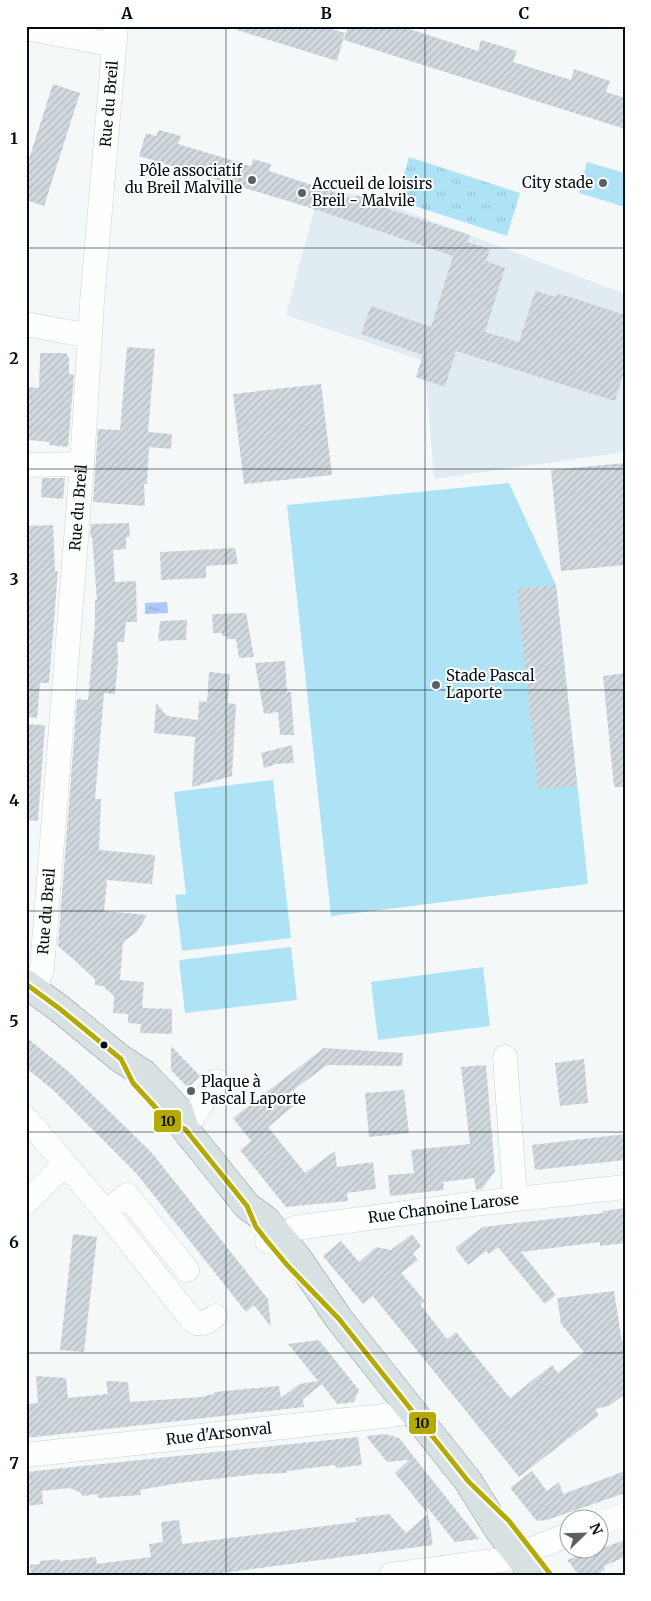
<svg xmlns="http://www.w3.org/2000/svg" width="651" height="1601" font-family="Merriweather,serif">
<defs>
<pattern id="grass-tufts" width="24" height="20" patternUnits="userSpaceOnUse" patternTransform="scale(1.25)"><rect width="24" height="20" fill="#aee3f6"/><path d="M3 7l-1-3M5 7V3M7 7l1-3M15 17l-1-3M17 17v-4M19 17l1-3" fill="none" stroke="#94c2d2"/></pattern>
<pattern id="water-ripples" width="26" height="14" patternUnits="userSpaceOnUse" patternTransform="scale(1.25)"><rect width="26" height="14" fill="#acc8f6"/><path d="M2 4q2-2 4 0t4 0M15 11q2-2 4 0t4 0" fill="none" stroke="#92abd2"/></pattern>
<pattern id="building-hatch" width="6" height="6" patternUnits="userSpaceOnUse" patternTransform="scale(1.25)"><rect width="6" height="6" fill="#d2d9de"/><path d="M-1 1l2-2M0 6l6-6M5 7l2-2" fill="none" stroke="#b3b9be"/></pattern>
</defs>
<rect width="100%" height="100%" fill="#f4f8f9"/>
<polygon fill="#e0ecf1" points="320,188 356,195 390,205 625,294 625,452 434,479 426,381 416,377 421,360 286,315"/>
<polygon fill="url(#grass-tufts)" points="409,157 520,193 507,236 396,200"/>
<g fill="#aee3f6">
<polygon points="587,162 625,173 625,207 579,193"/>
<polygon points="509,483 556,585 588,884 331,916 287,505"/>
<polygon points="273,780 291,938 182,951 175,895 186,894 174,792"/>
<polygon points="291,947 297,1000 185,1013 179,960"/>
<polygon points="483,967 490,1026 378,1040 371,982"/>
</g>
<polygon fill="url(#water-ripples)" points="167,602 168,613 145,614 145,603"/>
<g fill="url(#building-hatch)">
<polygon points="238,26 323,26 345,33 337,61 237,30"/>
<polygon points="348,26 400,26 478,51 481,40 517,51 513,62 571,80 574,69 610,81 606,92 625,98 625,129 344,40"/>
<polygon points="53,84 80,93 44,206 26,200 26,168"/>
<polygon points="159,130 181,136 178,144 251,166 253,159 271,164 269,171 355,199 356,195 390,205 388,209 470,235 467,242 490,249 486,261 505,268 485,332 519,342 535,291 556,297 557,294 570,297 625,315 625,368 615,401 456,351 445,387 416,377 423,355 361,334 371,306 431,327 453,256 314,209 139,156 146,133 156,136"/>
<polygon points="127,347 155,349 148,432 172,434 171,449 149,447 147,484 144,484 145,506 93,502 98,429 120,430"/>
<polygon points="40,353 66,353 69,358 69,374 74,374 68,447 49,445 50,442 28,440 28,432 26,431 26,387 39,388"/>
<polygon points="321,384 332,475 244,484 233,394"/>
<polygon points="625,463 625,565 561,571 551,470"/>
<polygon points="42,478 65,478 63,499 41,497"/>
<polygon points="129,523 130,537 126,537 126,549 113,550 115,582 136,581 137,622 126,622 124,642 117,642 118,661 115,694 104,693 95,799 101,799 99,850 155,855 152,884 107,880 104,911 147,915 137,932 123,942 120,980 144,982 142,1008 172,1009 172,1034 140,1033 141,1024 128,1023 128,1014 113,1013 114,996 103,986 95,985 95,979 75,961 75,960 73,959 58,946 77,699 88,700 95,623 95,600 97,600 92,537 90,537 91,524"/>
<polygon points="53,525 55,571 58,571 49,683 40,683 37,718 26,717 26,591 28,591 26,526"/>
<polygon points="235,548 238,564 206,566 206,578 161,580 160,552"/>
<polygon points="556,585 577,786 538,789 517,589"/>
<polygon points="246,613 254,657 239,658 236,639 227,639 227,636 222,636 222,633 213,633 212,614"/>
<polygon points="187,620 186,640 158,641 160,621"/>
<polygon points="285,661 287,692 291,692 294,735 280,735 278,712 264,714 255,663"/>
<polygon points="209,672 230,674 228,703 236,704 232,776 192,787 195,737 154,733 156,703 167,716 198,720 199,701 207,702"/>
<polygon points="625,673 625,787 614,787 603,676"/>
<polygon points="26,724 45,725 38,821 26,820"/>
<polygon points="292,745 294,763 276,764 264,768 261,753"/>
<polygon points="26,1037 69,1072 152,1153 268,1299 271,1327 254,1305 246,1312 136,1173 52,1089 26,1068"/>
<polygon points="171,1046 200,1076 188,1088 171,1070"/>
<polygon points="324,1048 403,1053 402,1066 327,1065 287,1095 295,1105 268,1127 305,1173 335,1151 337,1167 373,1162 376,1189 347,1193 348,1201 286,1207 240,1150 251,1141 233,1118"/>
<polygon points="584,1059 588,1103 560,1106 555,1063"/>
<polygon points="486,1065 495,1171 482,1189 476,1190 474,1178 443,1182 444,1190 390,1196 388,1175 414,1173 411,1150 470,1144 461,1067"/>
<polygon points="404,1090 409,1133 369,1137 365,1093"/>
<polygon points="625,1134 625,1160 535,1170 532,1145"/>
<polygon points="625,1208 625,1243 600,1246 600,1242 521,1252 556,1295 545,1304 498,1247 489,1254 486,1251 468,1265 455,1248 483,1227 603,1213 603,1211"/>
<polygon points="73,1234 97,1237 84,1352 60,1350"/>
<polygon points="412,1234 421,1246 413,1253 418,1260 401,1273 425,1301 420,1304 447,1339 456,1332 510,1398 552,1365 558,1373 584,1352 561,1324 557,1298 614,1291 622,1342 625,1342 625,1394 609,1406 595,1409 599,1415 519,1477 373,1296 363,1304 323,1256 341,1241 359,1262 376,1247 391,1250"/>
<polygon points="319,1340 359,1390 354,1402 337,1404 322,1384 303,1399 304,1407 26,1438 26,1404 38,1403 36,1376 66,1378 68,1398 108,1394 106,1381 128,1382 130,1402 201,1397 214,1394 214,1392 279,1386 281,1398 299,1384 318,1381 288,1344"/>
<polygon points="386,1434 399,1438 479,1539 455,1542 427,1507 428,1514 395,1473 409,1460 387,1462 366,1436"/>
<polygon points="358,1437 362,1465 336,1468 335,1465 287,1471 287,1473 258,1474 179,1483 140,1490 141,1495 98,1498 98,1494 82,1496 81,1493 70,1488 42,1491 43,1504 26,1506 26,1472"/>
<polygon points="532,1471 547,1491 559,1482 563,1494 625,1471 625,1493 547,1520 537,1521 510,1488"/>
<polygon points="389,1514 406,1533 428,1514 433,1545 207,1575 31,1575 30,1565 40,1564 40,1561 59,1559 60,1561 96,1557 97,1564 151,1557 149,1544 163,1542 161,1522 179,1520 182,1544 356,1522 356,1518"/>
<polygon points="625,1540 625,1557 604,1566 605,1569 598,1575 579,1575 567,1560"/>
</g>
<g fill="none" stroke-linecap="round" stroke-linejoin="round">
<g stroke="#cbd4d7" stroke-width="25">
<g id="minor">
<polyline points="26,28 114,45"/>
<polyline points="26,324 90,336"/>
<polyline points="26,465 82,464"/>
<path id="s1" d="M33,988L39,979L42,968L82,464L92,302L116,26"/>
<polyline points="505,1057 515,1199"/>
<path d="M26,1118L106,1212L192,1320C200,1327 207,1322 215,1316"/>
<polyline points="185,1129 217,1081"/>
<polyline points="26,1203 65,1164"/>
<polyline points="106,1212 127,1195 187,1270"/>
<path id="s2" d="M267,1241L274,1242L295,1228L465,1205L625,1187"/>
<path id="s3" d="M26,1455L383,1416L399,1414L410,1409"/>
<polyline points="598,1524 625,1515"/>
<polyline points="391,1575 514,1558 537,1547 568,1535"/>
</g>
</g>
<g stroke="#899b9e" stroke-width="29">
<polyline id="major" points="26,984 60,1009 121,1059 143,1073 179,1111 185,1129 247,1206 265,1219 297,1257 339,1319 468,1481 498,1529 534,1575"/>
</g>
<use href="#minor" stroke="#fdfefe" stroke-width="24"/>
<use href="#major" stroke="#d8e1e2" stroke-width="28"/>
<g stroke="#fff" stroke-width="9">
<polyline id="bus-1" points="26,984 60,1009 121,1059 133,1083 168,1121 185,1129 247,1206 256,1227 267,1241 287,1265 339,1319 468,1481 509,1521 551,1575"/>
</g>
<use href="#bus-1" stroke="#b3aa06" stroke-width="5"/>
</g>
<path fill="none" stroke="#030f14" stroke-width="1" stroke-opacity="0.55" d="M226,26V1575M425,26V1575M26,248H625M26,469H625M26,690H625M26,911H625M26,1132H625M26,1353H625"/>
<g fill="#576164" stroke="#fff" stroke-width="2">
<circle cx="252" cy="180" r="5"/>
<circle cx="603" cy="183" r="5"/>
<circle cx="302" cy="193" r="5"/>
<circle cx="436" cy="685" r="5"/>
<circle cx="191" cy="1091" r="5"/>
</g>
<circle fill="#030f14" stroke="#fff" stroke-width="2" cx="104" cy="1045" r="4.5"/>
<g text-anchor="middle" stroke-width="4" stroke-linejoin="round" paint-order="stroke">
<g font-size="15" fill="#030f14" stroke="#fff">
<text dy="5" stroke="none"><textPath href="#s1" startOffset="889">Rue du Breil</textPath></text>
<text dy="5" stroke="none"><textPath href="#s1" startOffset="484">Rue du Breil</textPath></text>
<text dy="5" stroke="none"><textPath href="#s1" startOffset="79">Rue du Breil</textPath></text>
<text dy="5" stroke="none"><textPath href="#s2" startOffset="182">Rue Chanoine Larose</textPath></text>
<text dy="5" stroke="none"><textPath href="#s3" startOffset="194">Rue d'Arsonval</textPath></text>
</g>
<g font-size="15" fill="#030f14" stroke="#fff" text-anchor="start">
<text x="242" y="176" text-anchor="end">Pôle associatif<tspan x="242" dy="17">du Breil Malville</tspan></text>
<text x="593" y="188" text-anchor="end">City stade</text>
<text x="312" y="189">Accueil de loisirs<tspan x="312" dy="17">Breil - Malvile</tspan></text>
<text x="446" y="681">Stade Pascal<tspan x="446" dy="17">Laporte</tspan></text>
<text x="201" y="1087">Plaque à<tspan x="201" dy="17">Pascal Laporte</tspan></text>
</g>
</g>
<g stroke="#fff" stroke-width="2">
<rect x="153" y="1109" width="29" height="24" rx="5" fill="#b3aa06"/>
<rect x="408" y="1411" width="29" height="24" rx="5" fill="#b3aa06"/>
</g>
<g font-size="14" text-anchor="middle" font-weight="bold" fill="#111">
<text x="168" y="1126">10</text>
<text x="422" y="1428">10</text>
</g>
<rect width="651" height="1601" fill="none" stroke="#ffffff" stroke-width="55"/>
<g transform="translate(584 1534) rotate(67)"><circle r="24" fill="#ffffff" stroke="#9a9fa1"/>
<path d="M0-4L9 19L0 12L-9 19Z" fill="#576164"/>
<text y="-8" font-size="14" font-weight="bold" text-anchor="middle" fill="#030f14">N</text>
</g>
<rect x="28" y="28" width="596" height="1546" fill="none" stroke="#030f14" stroke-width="2"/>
<g font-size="16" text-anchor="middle" font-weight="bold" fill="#030f14">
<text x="127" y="19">A</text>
<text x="326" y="19">B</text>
<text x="524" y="19">C</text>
<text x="14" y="144">1</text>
<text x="14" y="364">2</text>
<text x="14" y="585">3</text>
<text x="14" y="806">4</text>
<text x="14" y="1027">5</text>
<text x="14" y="1248">6</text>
<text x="14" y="1469">7</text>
</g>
</svg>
